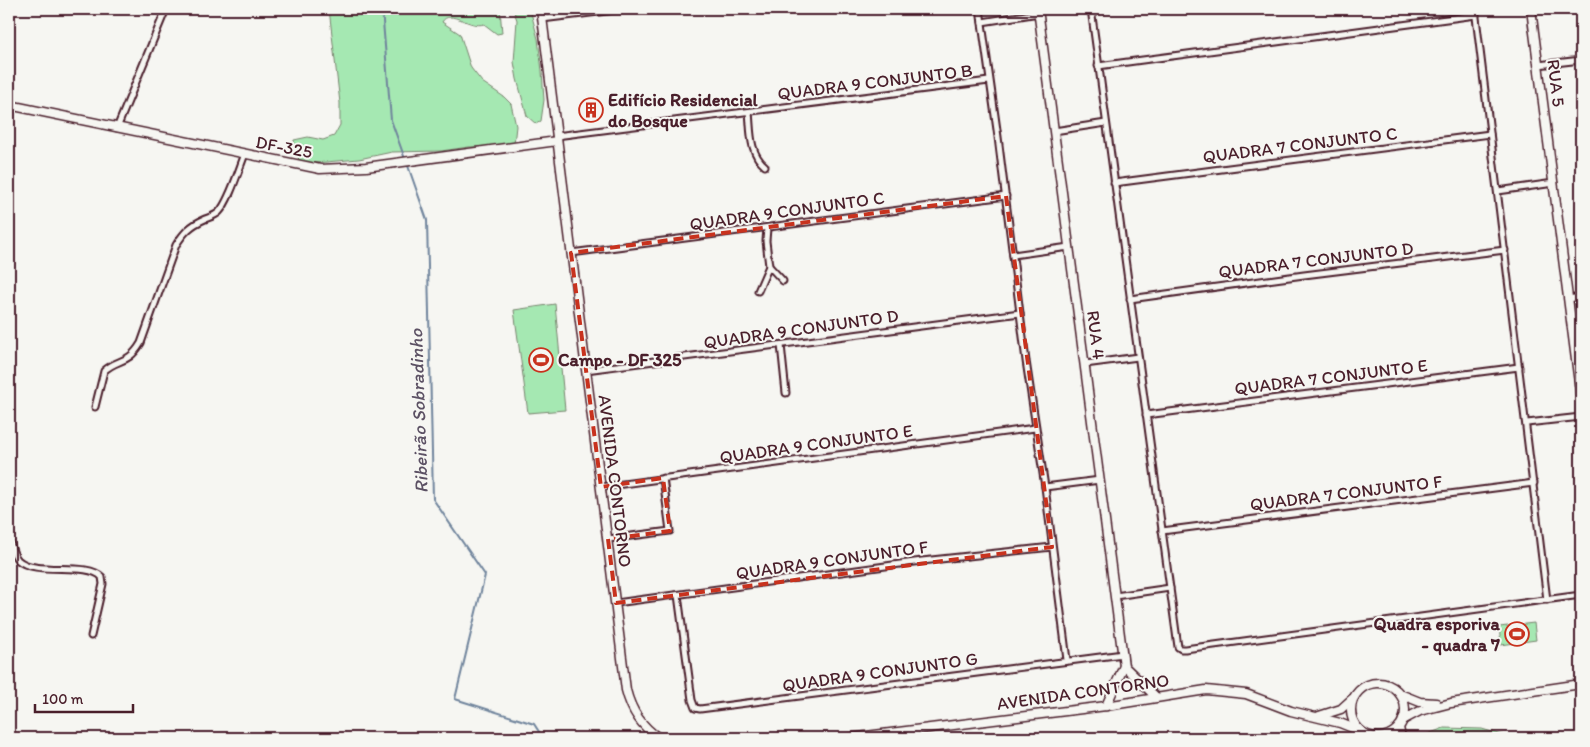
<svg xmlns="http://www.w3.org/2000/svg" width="1590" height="747" font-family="Itim,sans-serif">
<rect width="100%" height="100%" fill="#f6f6f2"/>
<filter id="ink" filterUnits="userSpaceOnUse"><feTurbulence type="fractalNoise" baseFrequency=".02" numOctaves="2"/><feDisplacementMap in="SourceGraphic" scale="10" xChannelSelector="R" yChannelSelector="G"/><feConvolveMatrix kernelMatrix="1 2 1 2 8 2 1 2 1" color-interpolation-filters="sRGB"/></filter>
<g filter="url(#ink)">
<g fill="#a5e8b2" stroke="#78846e">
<path d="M329,9H500L502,33L497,34L484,24C470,29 450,8 442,22L460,34L471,68L482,82L504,97L511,104L516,126L514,144L505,146L469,147L441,151L392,152L359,159L315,163H304L299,160L294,145V140L308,137L323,140L334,136L340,125V103Z"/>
<polygon points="513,9 530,9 538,39 542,71 544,100 541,121 536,124 527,116 517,79 514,62 517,20"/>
<polygon points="1581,300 1581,359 1573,301"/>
<polygon points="555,304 565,410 528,413 514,310"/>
<polygon points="1534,623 1536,640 1501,645 1499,627"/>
<polygon points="1444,728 1482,729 1513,738 1417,738"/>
</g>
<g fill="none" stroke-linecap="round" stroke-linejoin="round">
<g stroke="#6f849c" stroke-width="2">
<polyline points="382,9 391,120 405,159"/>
<polyline points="407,163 427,220 433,499 485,575 455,699 534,724 543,738"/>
</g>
<g stroke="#4a1f2b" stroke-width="9">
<g id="street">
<polyline points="980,9 998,137 1026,361 1045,487 1067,660"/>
<polyline points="1091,9 1178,647 1181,649 1185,649 1581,595"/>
<polyline points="1475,9 1547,600"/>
<polyline points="542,19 623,9"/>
<polyline points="982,22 1039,13"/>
<polyline points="1538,65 1581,60"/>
<polyline points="1098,66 1476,15"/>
<path d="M749,112C751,131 749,153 765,166"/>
<polyline points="117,128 166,9"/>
<polyline points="1054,131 1106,123"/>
<polyline points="556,136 989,81"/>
<polyline points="1114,183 1490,134"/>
<polyline points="1498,191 1554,183"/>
<polyline points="571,253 1006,196"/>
<polyline points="1013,255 1069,247"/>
<polyline points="769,266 783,281"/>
<polyline points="758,291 769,266 766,241 767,228"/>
<polyline points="1130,299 1304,275 1505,250"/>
<polyline points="1568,299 1581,297"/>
<polyline points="781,345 786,393"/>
<polyline points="1085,364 1138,357"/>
<polyline points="586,370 1020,313"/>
<path d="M95,407L104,371C118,358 128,365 141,343L176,245C184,232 191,225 205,219C210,217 215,216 219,212C229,202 239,169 245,154"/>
<polyline points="1146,415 1519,367"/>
<polyline points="1527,423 1581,417"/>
<polyline points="601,487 1035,428"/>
<polyline points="1045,487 1100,480"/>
<polyline points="1162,531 1534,483"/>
<path d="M9,539C11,545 13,555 18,560C35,576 87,561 102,577L103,584L91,636"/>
<polyline points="608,539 670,531 663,478"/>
<polyline points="678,595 692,700 695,708 700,709 1123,654"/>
<polyline points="1115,596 1170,588"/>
<polyline points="616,603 922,561 1052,547"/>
</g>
</g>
<g stroke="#4a1f2b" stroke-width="11">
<g id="secondary">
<path d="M541,9L626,690C631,710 642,727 659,738"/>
<polyline points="1038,9 1124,666 1106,706"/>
<polyline points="1531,9 1581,399"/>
<polyline points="9,105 320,169 366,167 557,141"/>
<polyline points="1124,666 1156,697"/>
<circle cx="1378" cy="710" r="27"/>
<polyline points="1400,694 1420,702 1436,703"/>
<polyline points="1319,716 1341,709 1352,699"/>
<polyline points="1403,720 1420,711 1451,703 1581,684"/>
<polyline points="1399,727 1401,738"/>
<polyline points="850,738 1106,706 1206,690 1246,694 1291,711 1340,723 1360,731"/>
</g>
</g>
<use href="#street" stroke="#f6f6f2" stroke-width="5"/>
<use href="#secondary" stroke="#f6f6f2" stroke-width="8"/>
</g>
</g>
<path fill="none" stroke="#c8321e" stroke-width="4" stroke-dasharray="10 6" stroke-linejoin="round" d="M1006,196L1052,547L616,603L608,539L670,531L663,478L601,487L571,253Z"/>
<defs>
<g id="building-ring" transform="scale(1.25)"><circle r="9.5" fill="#f6f6f2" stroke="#c8321e" stroke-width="1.5"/><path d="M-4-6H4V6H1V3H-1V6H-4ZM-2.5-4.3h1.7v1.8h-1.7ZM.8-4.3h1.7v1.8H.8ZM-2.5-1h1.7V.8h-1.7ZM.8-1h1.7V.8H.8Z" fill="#c8321e"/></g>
<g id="stadium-ring" transform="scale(1.25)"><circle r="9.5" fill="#f6f6f2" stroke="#c8321e" stroke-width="1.5"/><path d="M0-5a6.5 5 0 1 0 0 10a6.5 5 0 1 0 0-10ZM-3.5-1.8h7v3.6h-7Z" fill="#c8321e"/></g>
</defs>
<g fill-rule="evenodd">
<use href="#building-ring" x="591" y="110"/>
<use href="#stadium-ring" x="541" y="360"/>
<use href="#stadium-ring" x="1517" y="634"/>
</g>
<g text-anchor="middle" stroke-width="4" stroke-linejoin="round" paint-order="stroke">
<g font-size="18" fill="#4a1f2b" stroke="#f6f6f2">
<text transform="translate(875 82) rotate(-7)" y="6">QUADRA 9 CONJUNTO B</text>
<text transform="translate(1556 83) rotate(83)" y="6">RUA 5</text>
<text transform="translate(1300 145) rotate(-7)" y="6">QUADRA 7 CONJUNTO C</text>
<text transform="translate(284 147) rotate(11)" y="6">DF-325</text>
<text transform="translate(787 211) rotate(-8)" y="6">QUADRA 9 CONJUNTO C</text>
<text transform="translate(1316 260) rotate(-7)" y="6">QUADRA 7 CONJUNTO D</text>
<text transform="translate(801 329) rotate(-8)" y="6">QUADRA 9 CONJUNTO D</text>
<text transform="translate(1096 335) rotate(83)" y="6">RUA 4</text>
<text transform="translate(1331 377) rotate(-7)" y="6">QUADRA 7 CONJUNTO E</text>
<text transform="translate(816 444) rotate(-8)" y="6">QUADRA 9 CONJUNTO E</text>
<text transform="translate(615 481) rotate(83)" y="6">AVENIDA CONTORNO</text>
<text transform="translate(1346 493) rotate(-7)" y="6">QUADRA 7 CONJUNTO F</text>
<text transform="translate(832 560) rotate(-8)" y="6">QUADRA 9 CONJUNTO F</text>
<text transform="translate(880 672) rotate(-8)" y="6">QUADRA 9 CONJUNTO G</text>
<text transform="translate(1083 692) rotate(-8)" y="6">AVENIDA CONTORNO</text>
</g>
<g font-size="18" font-weight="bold" fill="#4a1f2b" stroke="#f6f6f2" text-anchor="start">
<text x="608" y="106">Edifício Residencial<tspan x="608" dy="21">do Bosque</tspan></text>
<text x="558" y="366">Campo - DF 325</text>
<text x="1500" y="630" text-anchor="end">Quadra esporiva<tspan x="1500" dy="21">- quadra 7</tspan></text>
</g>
<g font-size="19" font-style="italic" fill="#5c5164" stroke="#f6f6f2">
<text transform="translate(418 411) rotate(-92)" y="7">Ribeirão Sobradinho</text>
</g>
</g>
<rect width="1590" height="747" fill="none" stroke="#f6f6f2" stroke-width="30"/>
<rect x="15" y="15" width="1560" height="717" fill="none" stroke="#4a1f2b" stroke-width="2" filter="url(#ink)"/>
<path d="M35 704v8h98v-8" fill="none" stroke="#4a1f2b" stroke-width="2.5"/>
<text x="42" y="704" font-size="15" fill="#4a1f2b" stroke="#f6f6f2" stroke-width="4" paint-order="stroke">100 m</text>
</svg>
